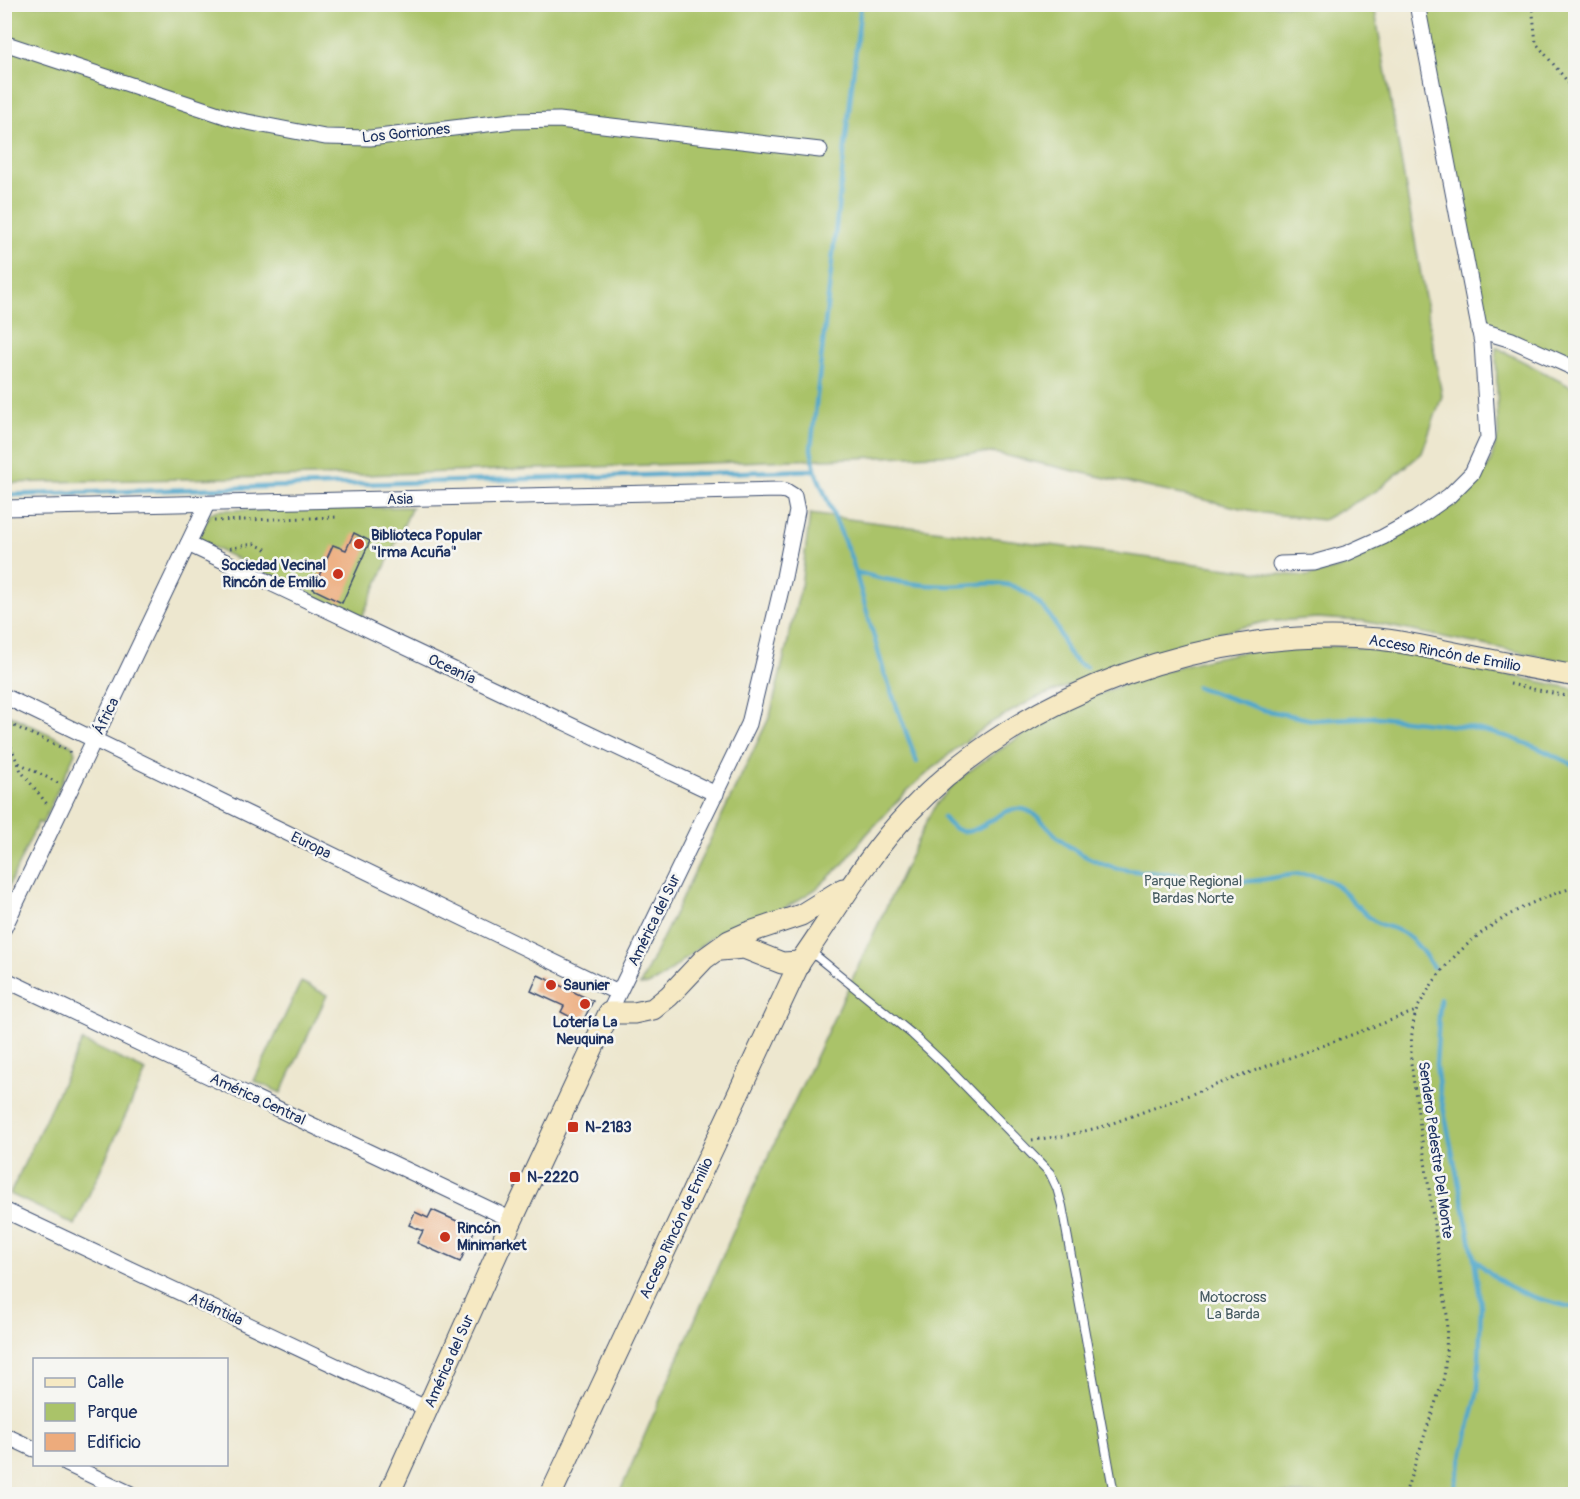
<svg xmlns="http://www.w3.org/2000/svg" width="1580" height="1499" font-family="Pangolin,sans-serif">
<rect width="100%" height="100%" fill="#f6f6f2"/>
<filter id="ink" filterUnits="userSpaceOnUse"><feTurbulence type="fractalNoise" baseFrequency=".0167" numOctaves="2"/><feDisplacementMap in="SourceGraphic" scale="12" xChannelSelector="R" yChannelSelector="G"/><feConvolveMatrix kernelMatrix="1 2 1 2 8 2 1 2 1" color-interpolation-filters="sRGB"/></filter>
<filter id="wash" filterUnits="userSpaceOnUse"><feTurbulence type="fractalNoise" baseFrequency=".008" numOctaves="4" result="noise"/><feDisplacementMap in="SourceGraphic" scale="24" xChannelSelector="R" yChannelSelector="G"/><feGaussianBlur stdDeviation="1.35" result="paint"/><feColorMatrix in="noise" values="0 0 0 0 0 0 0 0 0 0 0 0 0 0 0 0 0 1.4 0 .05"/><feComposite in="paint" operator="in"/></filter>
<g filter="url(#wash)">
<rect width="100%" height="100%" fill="#ede7cf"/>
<g fill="#aac369" stroke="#627964" stroke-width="1.5">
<polygon points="4,5 1374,5 1442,396 1422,453 1378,490 1323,520 1263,513 994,453 363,475 5,483"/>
<polygon points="1417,5 1575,5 1575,369 1479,330"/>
<polygon points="1496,347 1575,389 1575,663 1363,621 1317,618 1264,622 1213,634 1036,698 992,722 953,751 907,791 866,835 844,863 816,889 787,907 711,938 660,979 648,985 640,985 770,716 801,586 810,514 1275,574 1308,576 1340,568 1453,506 1475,487 1490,463 1498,436"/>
<polygon points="412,507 361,619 198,540 210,513 218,510"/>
<path d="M1345,646L1400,652L1575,689V1494H619L737,1223L931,812C950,783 980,762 1009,744C1024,734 1039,722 1055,714C1120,682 1191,659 1263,649C1290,646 1318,647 1345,646Z"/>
<polygon points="5,713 70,744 73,746 75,753 42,824 38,822 5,894"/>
<polygon points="301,982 327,995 281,1093 254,1081"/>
<polygon points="82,1041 146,1071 75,1225 10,1194"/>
</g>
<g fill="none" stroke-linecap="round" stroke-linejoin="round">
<g stroke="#4fa7cc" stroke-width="4.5">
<polyline points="861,4 811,449 815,470 852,560 884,672 917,762"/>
<polyline points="4,495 815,470"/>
<path d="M855,572C886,581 918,586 950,586C970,586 996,580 1015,587C1032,594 1049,612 1057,628C1065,645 1067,660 1086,667"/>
<polyline points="1197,687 1264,710 1313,720 1376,717 1467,727 1509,737 1538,748 1576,766"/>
<path d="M943,817C971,856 995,804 1022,809C1039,812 1047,829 1060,839C1074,852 1094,861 1112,867C1131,872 1151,872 1170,874C1197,877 1225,883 1252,881C1276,879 1299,869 1323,878C1345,886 1355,908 1374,921C1381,926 1388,926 1395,929C1413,936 1423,952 1433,967"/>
<polyline points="1440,999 1436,1065 1439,1087 1474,1258 1481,1305 1478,1390 1453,1494"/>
<path d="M1475,1259C1505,1291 1534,1299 1576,1308"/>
</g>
</g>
<g id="blocks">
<g fill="#edab7c">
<polygon points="354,533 370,541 342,603 313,589 333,545 346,550"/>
<polygon points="538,975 593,1001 582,1023 561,1012 564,1006 531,991"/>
<polygon points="432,1210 475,1229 460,1262 417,1243 423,1231 409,1225 415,1212 428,1218"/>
</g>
</g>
</g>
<g filter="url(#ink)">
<use href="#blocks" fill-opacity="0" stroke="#3a4b6f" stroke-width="1.5"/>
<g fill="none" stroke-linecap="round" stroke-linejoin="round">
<g stroke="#3a4b6f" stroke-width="10">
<polyline id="lane" points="810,951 912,1034 943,1063 1050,1173 1057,1188 1062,1206 1114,1494"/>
</g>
<g stroke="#3a4b6f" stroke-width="17">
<g id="street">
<polyline points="4,43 237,120 325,137 370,138 512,121 559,120 820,150"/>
<polyline points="1479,330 1512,340 1576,369"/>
<polyline points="4,508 780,490 786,491 794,496 797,511 784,577 749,724 609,1013"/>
<polyline points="188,544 716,794"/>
<polyline points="1280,564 1313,563 1345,554 1383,537 1416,519 1449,496 1472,473 1488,438 1482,343 1417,4"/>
<polyline points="4,696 618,993"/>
<polyline points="4,928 207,504"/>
<polyline points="4,979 512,1220"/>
<polyline points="4,1210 428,1409"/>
<polyline points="4,1435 34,1449"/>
<polyline points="67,1464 131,1494"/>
</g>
</g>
<g stroke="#3a4b6f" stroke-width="23">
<g id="secondary">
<polyline points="720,950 744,948 782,963 800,962"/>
<polyline points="389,1494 512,1220 609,1013 634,1013 653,1009 669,996 704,959 729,941 747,933 801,915 843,889"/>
<path d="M551,1494L800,962C836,911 866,857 909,812C1025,690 1214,624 1379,639C1405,642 1430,648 1455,653C1495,661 1535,669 1576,676"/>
</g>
</g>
<g stroke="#3a4b6f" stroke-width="3" stroke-dasharray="1.5 4.5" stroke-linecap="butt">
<polyline points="1532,4 1536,43 1576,92"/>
<polyline points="214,521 339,517"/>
<polyline points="230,548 254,544 268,550"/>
<polyline points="1510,684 1576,698"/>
<polyline points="4,717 7,718 5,722 69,751 70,756"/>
<polyline points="4,730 21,771 47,804"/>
<polyline points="19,763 58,783"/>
<polyline points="1032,1140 1064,1136 1105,1126 1416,1011"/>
<path d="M1405,1494L1444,1377L1446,1356L1447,1315L1411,1063C1411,1046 1411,1028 1416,1012C1418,1005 1424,998 1427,992C1458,940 1518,903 1576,887"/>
</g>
<use href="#lane" stroke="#fff" stroke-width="8"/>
<use href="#street" stroke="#fff" stroke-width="15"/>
<use href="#secondary" stroke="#f6e9c3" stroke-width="21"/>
</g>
</g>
<g fill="#c8321e" stroke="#f6f6f2" stroke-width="2">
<circle cx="359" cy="544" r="6"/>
<circle cx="338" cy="574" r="6"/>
<circle cx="551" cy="985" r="6"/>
<circle cx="585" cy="1004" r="6"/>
<rect x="567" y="1121" width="12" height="12" rx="3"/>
<rect x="509" y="1171" width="12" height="12" rx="3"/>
<circle cx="445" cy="1237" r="6"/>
</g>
<g text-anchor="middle" stroke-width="5" stroke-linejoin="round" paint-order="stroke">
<g font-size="15" fill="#1b2f5e" stroke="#f6f6f2">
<text transform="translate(406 133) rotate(-6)" y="5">Los Gorriones</text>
<text transform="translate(400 499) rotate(-1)" y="5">Asia</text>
<text transform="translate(1445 653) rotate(10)" y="5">Acceso Rincón de Emilio</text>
<text transform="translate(452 669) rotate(25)" y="5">Oceanía</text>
<text transform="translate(106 716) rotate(-64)" y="5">África</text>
<text transform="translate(311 845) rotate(26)" y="5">Europa</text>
<text transform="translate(654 920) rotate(-64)" y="5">América del Sur</text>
<text transform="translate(258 1099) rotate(25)" y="5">América Central</text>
<text transform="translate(1436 1150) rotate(82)" y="5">Sendero Pedestre Del Monte</text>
<text transform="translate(676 1228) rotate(-65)" y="5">Acceso Rincón de Emilio</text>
<text transform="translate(216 1309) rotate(25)" y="5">Atlántida</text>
<text transform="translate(449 1361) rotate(-66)" y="5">América del Sur</text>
</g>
<g font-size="15" font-weight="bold" fill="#1b2f5e" stroke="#f6f6f2" text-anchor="start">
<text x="371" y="540">Biblioteca Popular<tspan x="371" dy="17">"Irma Acuña"</tspan></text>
<text x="326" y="570" text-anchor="end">Sociedad Vecinal<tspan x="326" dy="17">Rincón de Emilio</tspan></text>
<text x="563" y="990">Saunier</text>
<text x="585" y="1027" text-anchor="middle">Lotería La<tspan x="585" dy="17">Neuquina</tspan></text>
<text x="585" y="1132">N-2183</text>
<text x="527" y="1182">N-2220</text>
<text x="457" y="1233">Rincón<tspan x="457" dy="17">Minimarket</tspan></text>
</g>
<g font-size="15" fill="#465b61" stroke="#f6f6f2">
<text x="1193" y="886">Parque Regional<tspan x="1193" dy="17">Bardas Norte</tspan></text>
<text x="1233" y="1302">Motocross<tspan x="1233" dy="17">La Barda</tspan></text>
</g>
</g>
<rect width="1580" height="1499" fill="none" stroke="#f6f6f2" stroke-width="24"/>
<rect x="33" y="1358" width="195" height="108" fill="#f6f6f2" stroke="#9ea6b7" stroke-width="1.5"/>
<rect x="45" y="1378" width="30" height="9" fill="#f6e9c3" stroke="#9ea6b7" stroke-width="1.5"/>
<text x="87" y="1388" font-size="18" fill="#1b2f5e">Calle</text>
<rect x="45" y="1403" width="30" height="18" fill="#aac369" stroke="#9ea6b7" stroke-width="1.5"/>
<text x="87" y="1418" font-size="18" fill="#1b2f5e">Parque</text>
<rect x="45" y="1433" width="30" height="18" fill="#edab7c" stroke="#9ea6b7" stroke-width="1.5"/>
<text x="87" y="1448" font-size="18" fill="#1b2f5e">Edificio</text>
</svg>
